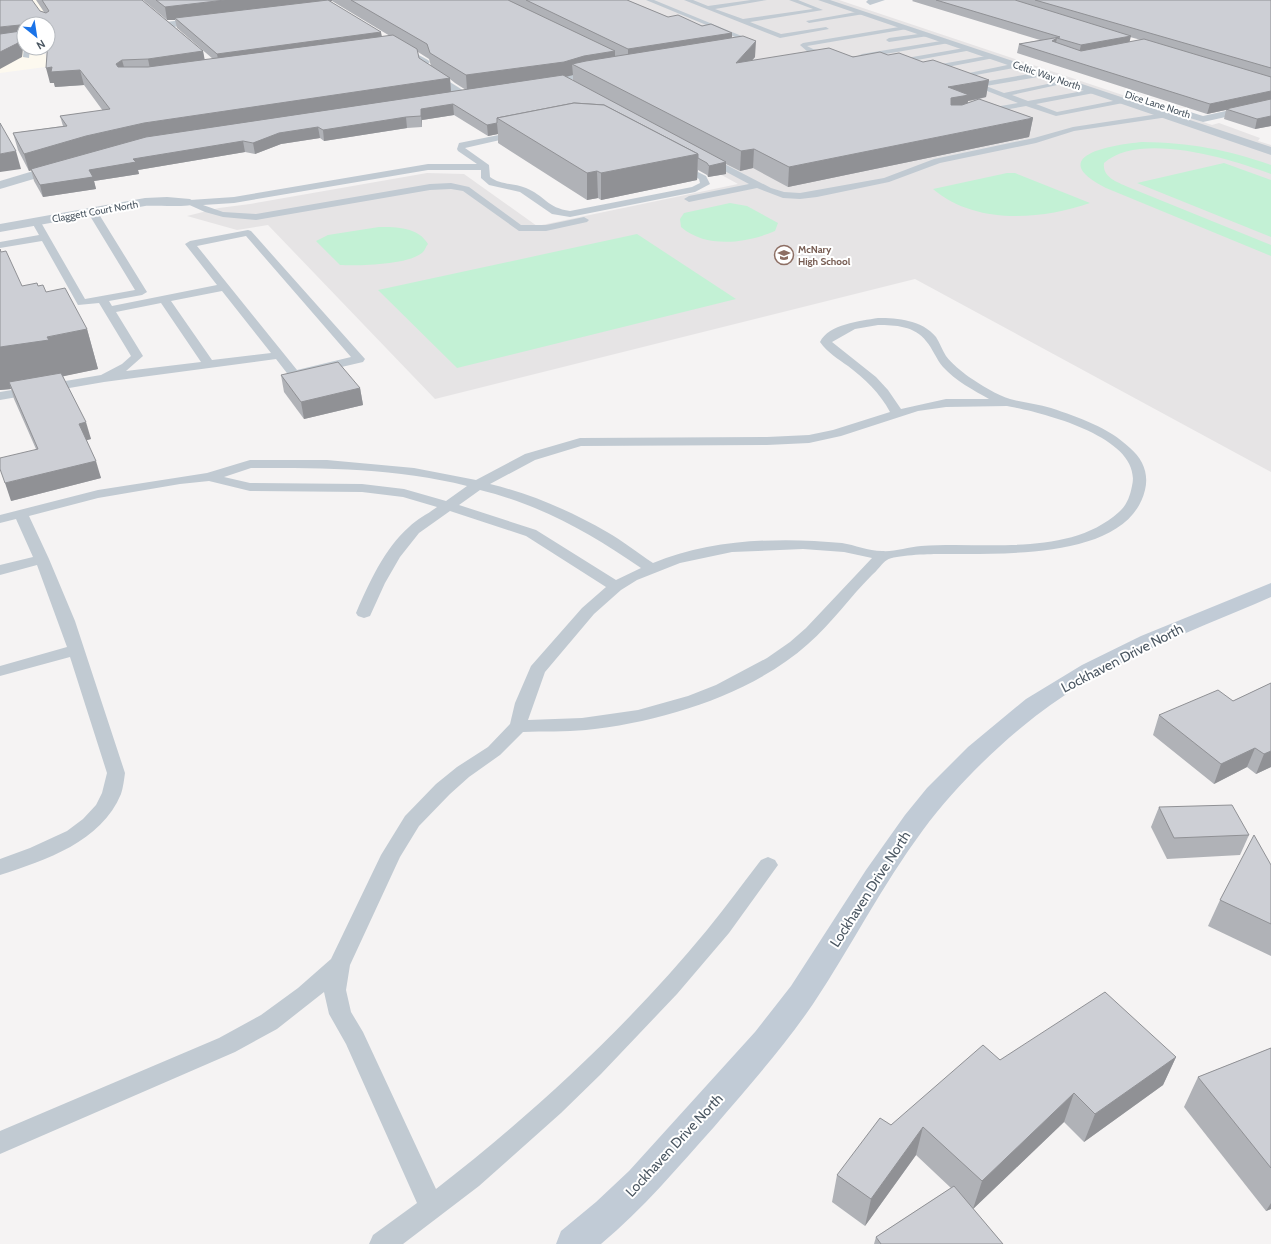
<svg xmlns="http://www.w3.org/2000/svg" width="1271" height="1244" font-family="Cabin,sans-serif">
<rect width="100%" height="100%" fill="#f5f3f3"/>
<path fill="#fdf9ef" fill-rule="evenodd" d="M26,0H42L86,45L42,50L53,66L0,73V3ZM24,24H48V48H24Z"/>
<polygon fill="#e6e4e5" points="621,0 839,0 1212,125 1219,123 1260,138 1258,141 1271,145 1271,472 915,279 435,399 268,225 237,230 187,216 219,208 250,204 427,173 464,174 537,226 738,184 541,76"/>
<g fill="#c3f1d5">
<path d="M1142,142C1191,143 1225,149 1271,165V174C1231,159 1140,131 1104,163C1102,177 1117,182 1128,187L1271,245V256L1106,188C1044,156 1111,145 1142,142Z"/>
<polygon points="1224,163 1271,180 1271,237 1137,183"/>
<path d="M1007,173H1015L1090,203C1041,220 975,225 933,189Z"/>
<path d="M730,203L747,206L778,223L775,231C747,243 706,249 681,227L680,219L684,213Z"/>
<path d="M379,227C397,227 418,227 428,244C426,246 425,250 423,252C410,265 358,266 340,265L316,241L328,235Z"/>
<polygon points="637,234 736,299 457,368 378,290"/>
</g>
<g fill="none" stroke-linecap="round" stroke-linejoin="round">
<g fill="#c1cad2" fill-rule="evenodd">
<polygon points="646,0 654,0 749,39 754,44 748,49 744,49 743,48 747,44 745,41"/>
<polygon points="684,0 693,0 708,6 751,0 767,0 715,9 743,19 813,9 789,0 798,0 823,10 750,22 781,34 826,27 829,29 780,38"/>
<polygon points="862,11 865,13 864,14 809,23 806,21"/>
<polygon points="905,26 908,28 907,29 807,46 813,49 832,53 832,55 830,56 808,52 800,45 803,43"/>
<polygon points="926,33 928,34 928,36 889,42 886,40 889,38"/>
<polygon points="947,40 949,41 949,43 862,58 858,56 862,54"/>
<polygon points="24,47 30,48 29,58 23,57"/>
<polygon points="970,47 973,49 972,50 895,64 891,62 895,60"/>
<polygon points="992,55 996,57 994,58 937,69 934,71 926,68 930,66"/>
<polygon points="1017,63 1021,65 1020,67 954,79 950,77"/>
<polygon points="595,71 598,71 598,75 575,78 563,83 559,81 570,74"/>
<polygon points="1041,72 1044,72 1044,76 986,86 1004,93 1067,80 1071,82 1012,95 1028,101 1094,89 1098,91 1094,93 1036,104 1057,112 1123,99 1127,101 1123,103 1056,116 1026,106 981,114 978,114 978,110 1018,103 964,82 968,80 977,83"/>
<polygon points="1165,113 1169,115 1168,117 1074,131 1036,143 940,163 889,182 817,197 800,199 783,198 757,188 689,202 684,199 689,196 749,184 704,160 704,156 707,155 771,188 784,192 800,193 884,178 934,159 1034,138 1073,127"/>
<path d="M519,131L523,133L522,135L465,148L489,165L490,177C500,185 514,183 526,188C544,195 547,208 570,211L692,187L700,183L699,179L675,167V163L678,162L706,176L710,184L695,192L570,217L552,214L520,192L489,185L481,178V170H428L234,203L203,205L223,212L256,214L430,184L451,183L469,187L521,225H546L584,217L589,220L587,222L546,231H519L463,191L451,189L430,190L256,220L223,217L205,212L185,203L190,200L234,197L428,164H477L458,151L457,149L459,143Z"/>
<path d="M92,208L97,211L147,292L142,295L109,301L112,306L217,285L185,244L190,241L248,230L251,231L365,359L363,362L294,378L290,377L276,359L104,382L0,400V392L101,375L122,364L131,356L99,303L78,305L42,241L0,248V242L39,235L31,221L36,218L39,219L85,299L135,290L87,211ZM246,236L351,357L297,370L197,246ZM222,291L271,353L212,360L171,301ZM161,303L201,362L126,371L143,356L116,312Z"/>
<path d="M878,318C898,318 922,320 936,337C940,343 942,350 946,356C952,364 961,371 969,377C981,385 997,395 1010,399C1024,403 1038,404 1051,408C1080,418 1108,427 1130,448C1143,459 1149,474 1145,490C1128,562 995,553 939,554C928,554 895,555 887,560C882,563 877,571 872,575C850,597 832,623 808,644C751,695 661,722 586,730C565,732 544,731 523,732L500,755L469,777L450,794L419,826L400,857L350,965L346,990L351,1012L363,1032L436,1189C534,1113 628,1026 707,930C726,907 743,883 761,860L768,857L775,860L778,865L729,933L677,994L601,1074L561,1113L479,1186L403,1244H369L373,1235L417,1203L346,1044L329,1014L324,992L277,1029L235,1052L0,1154V1131L219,1038L261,1015L298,988L331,959L381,855L405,816L436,784L457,767L488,747L510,724L515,703L531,666L582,608L606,587L526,536L450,511L419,533L400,557L385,583L370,616L364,618L358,616L356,613C369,583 384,549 409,527C417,519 428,514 437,507L403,497L362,492L250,491L209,481L180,484L98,498L29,516L49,559L75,621L125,773C124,780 123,788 121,794C101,842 46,860 0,875V859L30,848L67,831L83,819L96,805L102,793L107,773L70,657L0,676V666L67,647L37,565L0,575V565L33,557L16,519L0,523V515L98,490L207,473L250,460H327L414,468L476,480L525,454L580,438L767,437L809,435L833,430L890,412C880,393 865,379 848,366C838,359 828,353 820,342C829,324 860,321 878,318ZM878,325C895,325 915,326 926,341C933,349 936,359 943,367C956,381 973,390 989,399H946L901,409L888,390L876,377L832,342L855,329ZM1007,406C1040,412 1144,437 1132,486C1130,496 1127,505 1119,512C1068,558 984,541 921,546C908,547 894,552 882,551C868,551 855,545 842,543C781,537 711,539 653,563C638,553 623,541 607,532C571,511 531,494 490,484L535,460L581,446L767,445L809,443L841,436L918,411L946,407ZM251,468C323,468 397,468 467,486L446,501L404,489L362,484L250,483L224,477ZM480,490C541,505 590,533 641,568L616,580L536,530L459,505ZM803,549L844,552L872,558L806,628L790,642L767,658L716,685L688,696L638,710L582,718L528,720L545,672L594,614L621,590L637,580L680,563L732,552Z"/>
</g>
<g fill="#c1cad2" fill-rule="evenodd">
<polygon points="818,0 830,0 1271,147 1271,155"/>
<polygon points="868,0 885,0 870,5 866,2"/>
<polygon points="206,17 209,18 209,22 166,28 162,25 166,22"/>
<polygon points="393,41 428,60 430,62 428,64 422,64 390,46 388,44"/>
<polygon points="426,67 469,94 470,96 469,98 461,98 422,72 421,70"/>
<polygon points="1271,101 1271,107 1203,122 1183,116 1182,114 1187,111 1203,116"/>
<polygon points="60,163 66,167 64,170 0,189 0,181"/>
<path d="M167,197L190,199L196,203C193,208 154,205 145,206L0,232V224L145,198Z"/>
</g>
<path fill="#c1cbd6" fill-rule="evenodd" d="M1271,583V597C1186,634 1094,666 1022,727C986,757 951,792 923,830C882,885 851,947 813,1004C783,1048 748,1087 714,1127C678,1167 643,1209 601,1244H556L561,1231L596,1202L629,1171L755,1032L791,986L866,870L905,815L927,788L968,747L1026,699L1082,665L1141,636Z"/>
</g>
<g fill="#b0b2b7" fill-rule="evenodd">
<path d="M0,0L44,12L36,0H142L203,51L204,60L213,59L177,28L175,20H167L143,0H627L668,17L732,33V38L755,57L752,60L888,55L923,62L989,80L986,97L979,99L1033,118L1029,137L788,187L753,168L740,171L726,164V174L708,177L707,175L698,170L697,180L601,200L598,198L587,200L498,143V134L488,136L454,115L422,120V127L407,128L324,141L320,138L281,144L255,154L245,152L138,170L139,174L94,181L96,189L43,197L34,181L31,170L29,171L18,150L13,133L63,126L60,116L103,111L84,85L55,87L54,83H50L48,48V24H24V46H23L22,57ZM330,1H332L390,36L382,37ZM418,52L429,59L431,66L419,58ZM573,75V80L566,77ZM450,79L455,83L466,90L451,92ZM979,99L968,103V101Z"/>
<path d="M913,0H1271V126L1255,129L1224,119L1226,110L1207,114L1017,53L1019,44L1040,40L912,1ZM1130,37L1141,40L1129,42Z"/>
<polygon points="22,286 38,286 46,292 87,329 98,369 63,376 91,439 86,440 101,478 11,501 36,449 14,399 11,389 0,390"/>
<polygon points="281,375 360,388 363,405 304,419 284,392"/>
<polygon points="1271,683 1271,767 1256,774 1247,767 1214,784 1153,735 1159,715 1233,701"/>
<polygon points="1159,807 1249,835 1240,855 1167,859 1151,827"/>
<polygon points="1271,865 1271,956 1208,926 1220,900"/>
<polygon points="1271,1048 1271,1209 1266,1211 1184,1107 1198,1077"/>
<polygon points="1176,1057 1163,1085 1084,1142 1064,1122 973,1209 1003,1244 874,1244 876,1237 951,1188 916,1155 865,1226 832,1202 837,1175 891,1125 1000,1060"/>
</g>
<g fill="#909195">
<polygon points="225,0 332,0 332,1 176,19 175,18 175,20 167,20 165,7"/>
<polygon points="20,25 22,32 19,32 23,46 22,57 0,69 0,27"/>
<polygon points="49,26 48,43 48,27"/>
<polygon points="381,32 383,42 219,64 217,54"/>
<polygon points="732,33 732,47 628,64 628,49"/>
<polygon points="1131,36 1129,44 1079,53 1081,45"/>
<polygon points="1057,38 1055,47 1052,41"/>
<polygon points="756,41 755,57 735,80 736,63"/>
<polygon points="30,48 39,48 31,52"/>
<polygon points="203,51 206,66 151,74 148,59"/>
<polygon points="615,51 615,66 572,64 573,75 565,77 467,90 466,75"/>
<polygon points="122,60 126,74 120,79 116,64"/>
<polygon points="52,67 80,70 84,85 55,87 54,83 50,83 46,68"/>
<polygon points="450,78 451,93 91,153 29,171 24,154 86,136 144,123"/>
<polygon points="989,80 986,97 968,101 966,113 949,117 948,87"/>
<polygon points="1271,91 1271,100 1207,114 1210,104"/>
<polygon points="453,104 454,115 422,120 422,127 421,116 421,109"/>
<polygon points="1271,116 1271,126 1255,129 1257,119"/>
<polygon points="406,117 407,128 324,141 323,130"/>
<polygon points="1033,118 1029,137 788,187 789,167"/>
<polygon points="497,123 498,134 488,136 487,125"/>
<polygon points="318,127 320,138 281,144 255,154 253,143 279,133"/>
<polygon points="243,141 245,152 138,170 139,174 94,181 96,189 43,197 40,185 89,170 133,159"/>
<polygon points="754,149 753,168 740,171 741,151"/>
<polygon points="16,151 21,169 0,172 0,154"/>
<polygon points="698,154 697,180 601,200 601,173"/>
<polygon points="726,162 726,174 708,177 709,166"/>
<polygon points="597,171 598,198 587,200 587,173"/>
<polygon points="87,329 98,369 60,377 9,382 11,389 0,390 0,347"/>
<polygon points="360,388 363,405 304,419 301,402"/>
<polygon points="86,422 91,439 84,441 79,424"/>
<polygon points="96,461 101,478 11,501 5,483"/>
<polygon points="1255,748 1247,767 1214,784 1221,764"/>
<polygon points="1271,751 1271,767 1256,774 1264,754"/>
<polygon points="1176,1057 1163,1085 1084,1142 1095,1114"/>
<polygon points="1074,1093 1064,1122 973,1209 982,1181"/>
<polygon points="923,1127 916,1155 865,1226 871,1199"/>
<polygon points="1271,1203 1271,1209 1266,1211"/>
</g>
<g fill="#cdcfd5" stroke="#909195">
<polygon points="0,0 32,0 40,11 46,13 49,11 42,0 142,0 203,51 148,59 122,60 116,64 118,67 148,67 393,35 417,49 419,58 450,78 144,123 86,136 24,154 13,133 67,126 60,116 110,109 80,70 51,72 52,67 46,68 49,26 48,27 48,24 24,24 24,32 19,32 18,43 0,52 0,34 21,31 20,25 0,27"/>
<polygon points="156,0 225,0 165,7"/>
<polygon points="328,0 381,32 217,54 175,18"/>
<polygon points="351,0 508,0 615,51 584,56 564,62 466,75 430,53 427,44"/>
<polygon points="526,0 627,0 668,17 678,15 702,26 711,24 732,33 628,49"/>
<polygon points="936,0 1015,0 1131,36 1081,45 1057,38 1052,41 1081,51 1144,39 1271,77 1271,91 1210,104 1019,44 1060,37"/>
<polygon points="1035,0 1271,0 1271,68"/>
<polygon points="743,36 756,41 736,63 829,48 853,57 880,52 888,55 899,53 923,62 933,60 989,80 948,87 969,95 951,98 951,105 962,105 979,99 1033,118 789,167 754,149 741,151 572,64 586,61"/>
<polygon points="563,75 726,162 709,166 707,163 698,158 698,154 604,105 574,103 497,118 497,123 487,125 453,104 421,109 421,116 406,117 323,130 318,127 279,133 253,143 243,141 133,159 136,162 89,170 93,177 40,185 31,169 146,137"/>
<polygon points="1271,99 1271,116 1257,119 1226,109"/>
<polygon points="574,103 604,105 698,154 601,173 597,171 587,173 497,118"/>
<polygon points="0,123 16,151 0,154"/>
<polygon points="0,249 1,252 6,251 22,286 37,283 38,286 43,285 46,292 65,288 87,329 47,337 49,340 0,347"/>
<polygon points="338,362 360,388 301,402 281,375"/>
<polygon points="61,373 86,422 79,424 96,461 5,483 0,469 0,458 38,449 9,382"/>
<polygon points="1271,683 1271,751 1264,754 1255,748 1221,764 1159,715 1218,690 1233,701"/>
<polygon points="1232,805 1249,835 1174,838 1159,807"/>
<polygon points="1254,835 1271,865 1271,924 1220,900"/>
<polygon points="1105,992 1176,1057 1095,1114 1074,1093 982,1181 923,1127 871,1199 837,1175 880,1118 891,1125 983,1045 1000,1060"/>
<polygon points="1271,1048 1271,1168 1198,1077"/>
<polygon points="954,1186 1003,1244 881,1244 876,1237"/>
</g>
<defs>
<g id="school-ring" transform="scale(1)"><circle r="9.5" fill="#fff" stroke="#8d6e63" stroke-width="1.5"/><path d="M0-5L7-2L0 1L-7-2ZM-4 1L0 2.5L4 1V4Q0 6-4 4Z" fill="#8d6e63"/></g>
</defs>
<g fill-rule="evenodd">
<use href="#school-ring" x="784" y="255"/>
</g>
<g text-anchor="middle" stroke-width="4" stroke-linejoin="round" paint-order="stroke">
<g font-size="10" fill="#4a5661" stroke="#fff">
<text transform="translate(1047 75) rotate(19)" y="4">Celtic Way North</text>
<text transform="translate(1158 104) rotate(18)" y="4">Dice Lane North</text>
<text transform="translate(95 211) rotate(-10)" y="4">Claggett Court North</text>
</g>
<g font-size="10" font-weight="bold" fill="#785e54" stroke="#fff" text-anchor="start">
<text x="798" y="253">McNary<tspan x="798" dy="12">High School</tspan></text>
</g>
<g font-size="14" fill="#4a5661" stroke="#fff">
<text transform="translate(1122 658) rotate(-27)" y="5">Lockhaven Drive North</text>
<text transform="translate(870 889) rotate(-57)" y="5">Lockhaven Drive North</text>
<text transform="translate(674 1145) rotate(-47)" y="5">Lockhaven Drive North</text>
</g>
</g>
<g transform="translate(36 36) rotate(150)"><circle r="19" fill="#ffffff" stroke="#b7bbc0"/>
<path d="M0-3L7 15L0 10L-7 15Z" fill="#1a73e8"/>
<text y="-6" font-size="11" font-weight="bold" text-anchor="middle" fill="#4a5661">N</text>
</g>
</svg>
